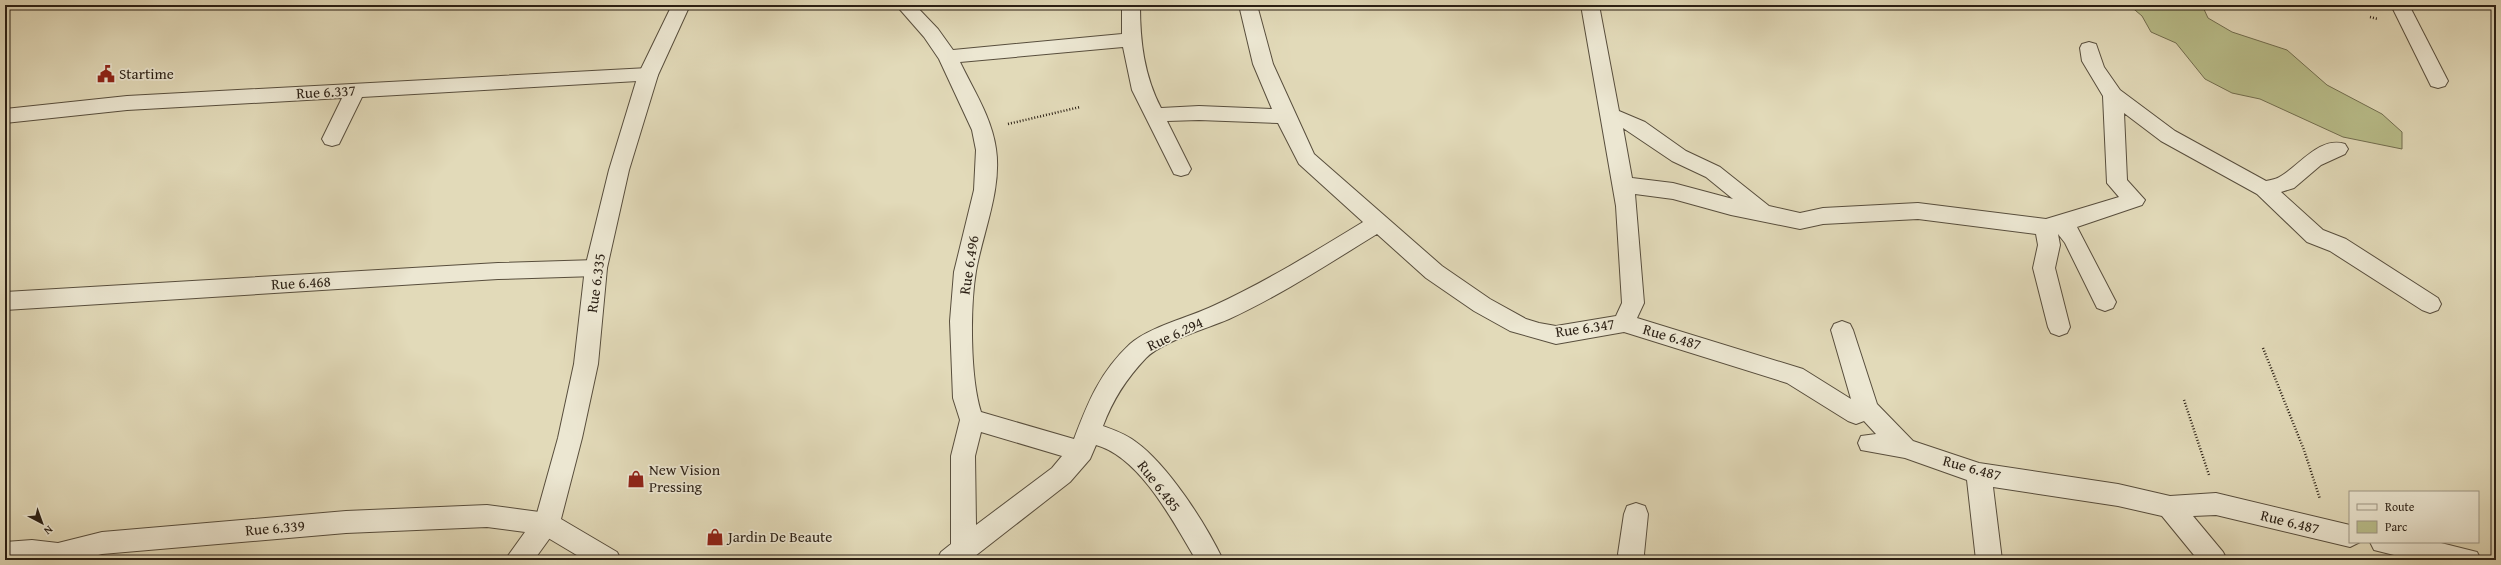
<svg xmlns="http://www.w3.org/2000/svg" width="2501" height="565" font-family="'Gentium Book Plus',serif">
<rect width="100%" height="100%" fill="#e2dab9"/>
<filter id="stains"><feTurbulence type="fractalNoise" baseFrequency=".005" numOctaves="4"/><feColorMatrix values="0 0 0 0 .2 0 0 0 0 .09 0 0 0 0 .02 0 0 0 .5 -.17"/></filter>
<radialGradient id="worn" r=".72"><stop offset=".6" stop-color="#630" stop-opacity="0"/><stop offset="1" stop-color="#630" stop-opacity=".3"/></radialGradient>
<polygon fill="#b9be8b" stroke="#726e50" points="2129,5 2202,5 2208,18 2232,32 2287,50 2327,85 2382,114 2402,132 2402,149 2343,137 2260,99 2232,93 2205,79 2176,43 2151,32 2142,16"/>
<g fill="none" stroke-linecap="round" stroke-linejoin="round">
<g stroke="#584e3d" stroke-width="2">
<g id="minor">
<path d="M896,5H915L938,29L953,50L1122,34V5H1140C1140,41 1144,75 1161,108L1199,106L1272,109L1253,64L1239,5H1257L1273,64L1314,154L1442,266L1490,299L1526,319L1539,323L1556,326L1616,316L1622,303L1616,206L1581,5H1599L1619,111L1645,122L1686,151L1720,167L1769,206L1800,213L1823,208L1918,203L2046,219L2119,197L2107,183L2103,96L2082,61L2080,48L2082,44L2089,42L2096,44L2104,67L2120,90L2175,131L2266,181C2271,180 2277,179 2281,176C2300,165 2320,136 2345,144L2348,149L2345,154L2321,165L2294,188L2281,192L2323,230L2346,239L2438,298L2441,304L2438,310L2430,313L2422,310L2330,251L2307,242L2257,194L2161,141L2124,113L2127,180L2145,200L2142,205L2077,227L2116,302L2113,308L2105,311L2097,308L2065,243L2058,234L2060,245L2055,268L2070,327L2067,333L2059,336L2051,333L2048,327L2033,268L2038,245L2036,234L1918,219L1823,224L1800,229L1731,215L1673,199L1635,194L1644,303L1637,318L1803,369L1851,399L1831,330L1834,324L1842,321L1850,324L1853,330L1877,404L1913,441L1979,463L2118,484L2170,496L2216,493L2350,525V542H2360L2350,547L2216,515L2193,516L2223,552L2227,560H2198L2162,516L2118,506L1993,487L2002,560H1976L1967,480L1905,458L1861,450L1858,443L1861,436L1876,434L1864,421L1856,424L1848,421L1787,383L1624,332L1556,344L1510,331L1474,311L1426,278L1377,234C1328,264 1281,295 1229,319C1206,329 1163,341 1146,358C1126,379 1113,399 1103,426C1114,430 1126,434 1136,442C1168,465 1206,524 1223,560H1196C1174,523 1140,457 1096,445L1090,459L1070,482L970,560H937L941,552L951,544V456L960,420L953,398L950,321L954,272L974,190L976,150L972,130L939,59L924,37ZM1123,47L1132,90L1174,174L1181,176L1188,174L1191,169L1167,121L1199,120L1278,123L1299,164L1363,222C1314,252 1265,282 1213,306C1190,317 1149,327 1130,344C1100,372 1088,402 1074,439L981,412C970,377 970,307 976,271C983,232 1002,189 996,149C992,118 973,89 960,62ZM1623,128L1672,161L1706,177L1733,199L1673,183L1632,178ZM981,432L1062,456L1052,468L976,525L975,456Z"/>
<polygon points="2391,5 2409,5 2448,81 2445,86 2438,88 2431,86"/>
<polygon points="648,68 655,70 658,75 655,80 362,97 339,144 332,146 325,144 322,139 342,98 127,110 5,123 5,109 127,96"/>
<polygon points="596,260 604,262 607,268 604,274 596,276 498,279 5,310 5,292 498,263"/>
<polygon points="1636,503 1645,506 1648,514 1644,554 1646,560 1620,560 1618,554 1624,514 1627,506"/>
<polygon points="487,505 547,513 556,516 560,524 534,560 505,560 525,532 487,527 346,533 102,554 80,560 5,560 5,542 32,540 58,543 102,532 346,511"/>
<polygon points="2370,542 2437,542 2477,552 2481,560 2414,560 2374,550"/>
</g>
</g>
<g stroke="#584e3d" stroke-width="2">
<polygon id="tertiary" points="672,5 690,5 658,75 629,170 607,268 598,364 582,438 561,519 617,552 621,560 585,560 538,532 534,524 558,438 574,364 585,268 609,170 638,75"/>
</g>
<g stroke="#2a1f14" stroke-width="2.5" stroke-dasharray="1 2" stroke-linecap="butt">
<polyline points="2370,17 2378,19"/>
<polyline points="1008,124 1080,107"/>
<polyline points="2263,348 2304,450 2320,499"/>
<polyline points="2184,400 2209,475"/>
</g>
<use href="#minor" fill="#ece7d2" fill-rule="evenodd"/>
<use href="#tertiary" fill="#ece7d2" fill-rule="evenodd"/>
</g>
<defs>
<g id="civic-bare" transform="scale(1.38)"><path d="M-.6-6.5H3V-4.5H.6V-3L4-1V1h2V6H-6V1h2V-1L-.6-3ZM-1.2 2.5V6h2.4V2.5Z" fill="#8f2418" stroke="#ece7d2" stroke-width="2.5" paint-order="stroke"/></g>
<g id="shop-bare" transform="scale(1.38)"><path d="M-5-2.5h2.3a2.7 3.5 0 0 1 5.4 0H5L5.5 6h-11ZM-1.5-2.5h3a1.5 2.3 0 0 0-3 0Z" fill="#8f2418" stroke="#ece7d2" stroke-width="2.5" paint-order="stroke"/></g>
</defs>
<g fill-rule="evenodd">
<use href="#civic-bare" x="106" y="74"/>
<use href="#shop-bare" x="636" y="479"/>
<use href="#shop-bare" x="715" y="537"/>
</g>
<g text-anchor="middle" stroke-width="3.5" stroke-linejoin="round" paint-order="stroke">
<g font-size="15" fill="#2a1f14" stroke="#ece7d2" text-anchor="start">
<text x="119" y="79">Startime</text>
<text x="649" y="475">New Vision<tspan x="649" dy="17">Pressing</tspan></text>
<text x="728" y="542">Jardin De Beaute</text>
</g>
<g font-size="15" fill="#2a1f14" stroke="#ece7d2">
<text transform="translate(326 92) rotate(-3)" y="5">Rue 6.337</text>
<text transform="translate(969 265) rotate(-81)" y="5">Rue 6.496</text>
<text transform="translate(301 283) rotate(-3)" y="5">Rue 6.468</text>
<text transform="translate(596 283) rotate(-82)" y="5">Rue 6.335</text>
<text transform="translate(1585 328) rotate(-8)" y="5">Rue 6.347</text>
<text transform="translate(1175 334) rotate(-25)" y="5">Rue 6.294</text>
<text transform="translate(1672 337) rotate(16)" y="5">Rue 6.487</text>
<text transform="translate(1972 468) rotate(15)" y="5">Rue 6.487</text>
<text transform="translate(1159 486) rotate(52)" y="5">Rue 6.485</text>
<text transform="translate(2290 522) rotate(14)" y="5">Rue 6.487</text>
<text transform="translate(275 528) rotate(-5)" y="5">Rue 6.339</text>
</g>
</g>
<rect width="2501" height="565" fill="none" stroke="#e2dab9" stroke-width="20"/>
<rect x="6" y="6" width="2489" height="553" fill="none" stroke="#2a1f14" stroke-width="2"/>
<rect x="10" y="10" width="2481" height="545" fill="none" stroke="#2a1f14"/>
<rect x="2349" y="491" width="130" height="52" fill="#ece7d2" stroke="#9e9786"/>
<rect x="2357" y="504" width="20" height="6" fill="#ece7d2" stroke="#9e9786"/>
<text x="2385" y="511" font-size="12" fill="#2a1f14">Route</text>
<rect x="2357" y="521" width="20" height="12" fill="#b9be8b" stroke="#9e9786"/>
<text x="2385" y="531" font-size="12" fill="#2a1f14">Parc</text>
<g transform="translate(42 523) rotate(139)" stroke="#ece7d2" stroke-width="3" paint-order="stroke">
<path d="M0-3L7 15L0 10L-7 15Z" fill="#2a1f14"/>
<text y="-6" font-size="11" font-weight="bold" text-anchor="middle" fill="#2a1f14">N</text>
</g>
<rect width="100%" height="100%" filter="url(#stains)"/>
<rect width="100%" height="100%" fill="url(#worn)"/>
</svg>
